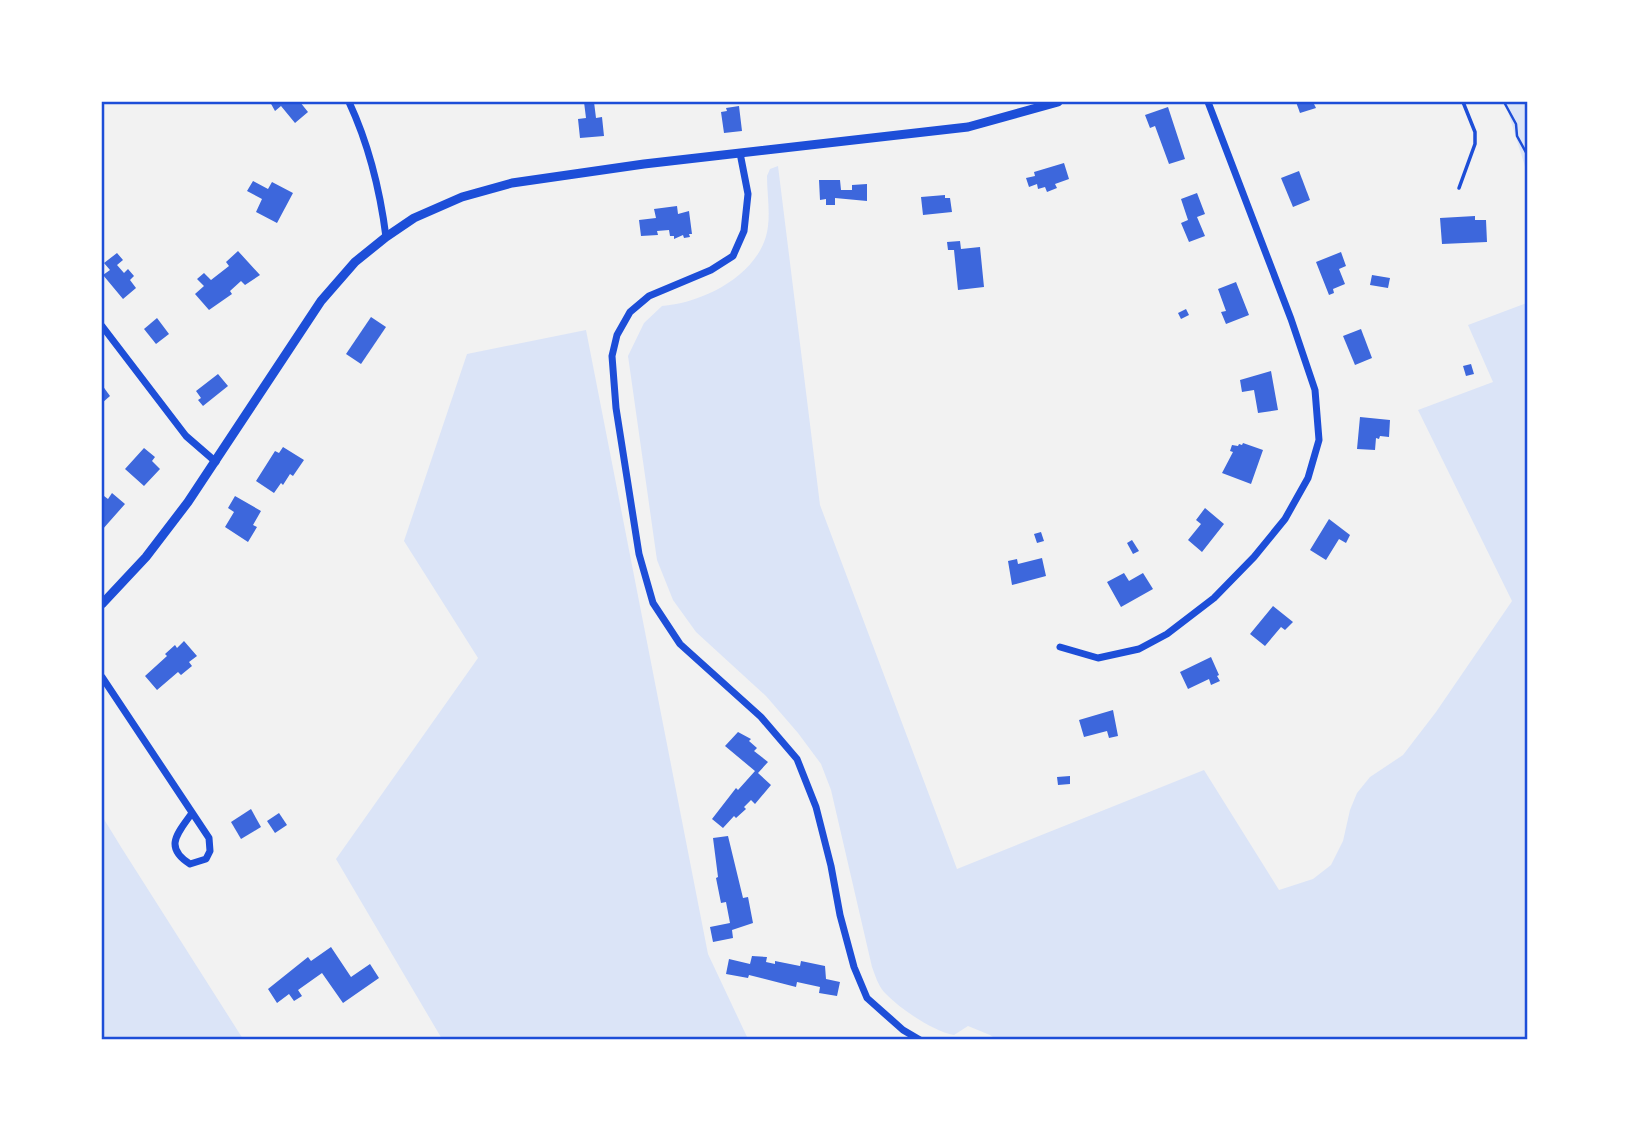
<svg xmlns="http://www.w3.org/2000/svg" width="1629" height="1141" font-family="'Work Sans',sans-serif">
<rect width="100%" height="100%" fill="#f2f2f2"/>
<g fill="#dbe4f7">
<polygon points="1505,102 1527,102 1527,173"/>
<path d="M778,166L820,505L957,869L1204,770L1279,890L1313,879L1331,865L1343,841L1350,810L1357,793L1370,777L1403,755L1436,712L1512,601L1418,410L1493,382L1468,325L1527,303V1039H996L990,1035L968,1026L954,1035C932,1031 899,1008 884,992C878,985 875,975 872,967L831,790L821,764L798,733L766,696L696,632L673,600L657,560L628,356L644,323L662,306C704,303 763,273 768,226C770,210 767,192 767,176L770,169Z"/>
<polygon points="586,330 708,954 748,1039 442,1039 336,859 478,658 404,541 467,354"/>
<polygon points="102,816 121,847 243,1039 102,1039"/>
</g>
<g fill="#3d67dc">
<polygon points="270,102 300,102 308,112 295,123 281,106 275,111"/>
<polygon points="584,102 594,102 596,118 602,117 604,136 580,138 578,119 586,118"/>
<polygon points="1296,102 1313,102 1316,108 1300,113"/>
<polygon points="739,106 742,131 724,133 721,112 727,111 726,108"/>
<polygon points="1168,107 1185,159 1169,164 1155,126 1150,128 1145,115"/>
<polygon points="1064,163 1069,179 1055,184 1057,188 1047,192 1045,187 1038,189 1037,184 1029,187 1026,178 1035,176 1034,172"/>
<polygon points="1299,171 1310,200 1293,207 1281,178"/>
<polygon points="819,180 840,180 841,190 852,190 852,185 867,184 867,201 835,198 835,205 826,205 826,199 820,200"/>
<polygon points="253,181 268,189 272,182 293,193 277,223 256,212 262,199 247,191"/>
<polygon points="1197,193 1205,214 1197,217 1205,236 1189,242 1181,223 1188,220 1181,199"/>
<polygon points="945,195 945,198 950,198 952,212 923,215 921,197"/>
<polygon points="677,206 678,214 689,211 692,234 689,234 690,237 684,238 683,235 674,239 674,236 670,236 669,230 657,231 658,235 641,236 639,220 656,218 654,209"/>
<polygon points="1475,216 1475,220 1486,220 1487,242 1442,244 1440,218"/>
<polygon points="960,241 961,249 980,247 984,287 958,290 954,250 948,250 947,242"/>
<polygon points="238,251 260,275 245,285 241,281 230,291 232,294 209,310 195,294 204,286 197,279 204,273 211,280 229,266 226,262"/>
<polygon points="1341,252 1346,266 1339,269 1345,284 1333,289 1334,293 1329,295 1316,262"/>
<polygon points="117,253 123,260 117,265 124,273 128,269 134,276 130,280 136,288 123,299 103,275 110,270 104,263"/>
<polygon points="1372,275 1390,278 1388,288 1370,285"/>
<polygon points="1236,282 1249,315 1226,324 1221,312 1226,311 1218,289"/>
<polygon points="1186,309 1189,315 1181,319 1178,313"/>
<polygon points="371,317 386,327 361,364 346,354"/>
<polygon points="157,318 169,334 156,344 144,329"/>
<polygon points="1361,329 1372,358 1355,365 1343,336"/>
<polygon points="1471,364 1474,374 1466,376 1463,366"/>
<polygon points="1271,371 1278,410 1258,413 1254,390 1242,392 1240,380"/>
<polygon points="218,374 228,386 203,406 198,400 201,398 196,391"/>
<polygon points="102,385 110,396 102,403"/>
<polygon points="1360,417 1390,420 1389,437 1380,436 1379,439 1376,438 1375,450 1357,449"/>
<polygon points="1243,443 1263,450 1251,484 1222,473 1233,452 1230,451 1232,445 1238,446 1239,444 1242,445"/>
<polygon points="283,447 304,460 293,476 290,474 283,485 281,483 274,493 256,481 275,451 279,453"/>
<polygon points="144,448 155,457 152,461 160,469 144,486 125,469"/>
<polygon points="112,493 125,504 102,530 102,500 104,496 108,499"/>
<polygon points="235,496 261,511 253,525 257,527 248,542 225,527 234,512 228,508"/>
<polygon points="1205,508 1224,524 1202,552 1188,540 1201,524 1196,520"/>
<polygon points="1329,519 1350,535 1346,543 1339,539 1326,560 1310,550"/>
<polygon points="1041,532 1044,541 1037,543 1034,534"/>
<polygon points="1132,540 1139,551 1133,554 1127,543"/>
<polygon points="1042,558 1046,576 1012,585 1008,561 1017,559 1018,564"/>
<polygon points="1124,573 1129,581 1143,573 1153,589 1121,607 1107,582"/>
<polygon points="1273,606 1293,622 1285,630 1281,627 1265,646 1250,634"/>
<polygon points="184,641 197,656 189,662 192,666 181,675 178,672 157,690 145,676 167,656 165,654 175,645 177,648"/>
<polygon points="1211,657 1219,675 1217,676 1220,681 1211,685 1209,679 1188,689 1180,672"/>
<polygon points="1113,710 1118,736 1109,738 1107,731 1084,737 1079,720"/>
<polygon points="738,732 751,739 749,741 757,748 754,751 768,762 758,773 771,785 755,804 751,800 744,807 746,809 736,818 734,816 723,828 712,819 736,788 738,790 755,771 725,746"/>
<polygon points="1070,776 1070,784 1058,785 1057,777"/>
<polygon points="251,809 261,827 241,839 231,822"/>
<polygon points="279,813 287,825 275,833 267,821"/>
<polygon points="728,836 743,898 748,897 753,923 732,930 733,938 713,942 710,927 730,923 726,902 721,903 716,878 718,877 713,838"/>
<polygon points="331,947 351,977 370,964 379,978 343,1003 322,973 298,990 302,996 294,1001 289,994 277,1003 268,989 308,957 311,961"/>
<polygon points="752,956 767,957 766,962 775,964 775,961 800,966 801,961 825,966 826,979 840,982 837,996 819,993 820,987 797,982 796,987 749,975 748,978 726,974 729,959 750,964"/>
</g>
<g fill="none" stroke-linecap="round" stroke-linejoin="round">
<polyline stroke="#1d4ed8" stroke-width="2.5" points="1504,102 1516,124 1517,136 1528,156"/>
<polyline stroke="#1d4ed8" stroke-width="3.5" points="1459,188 1475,144 1475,132 1463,102"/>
<g stroke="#1d4ed8" stroke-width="7">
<path d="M349,102C369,145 380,190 386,237"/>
<polyline points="740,153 748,194 744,231 733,256 711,270 649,296 630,312 617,335 612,356 616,408 639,554 653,603 680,644 761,717 797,759 816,807 831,866 840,915 854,967 867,998 903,1030 920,1040"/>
<polyline points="102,326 186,436 216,462"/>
<polyline points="1060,647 1098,658 1139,649 1167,634 1214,598 1254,557 1285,519 1308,478 1319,440 1315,390 1291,319 1208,102"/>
<path d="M102,677L209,838L210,851L206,859L190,864C163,847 178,833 192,813"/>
</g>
<polyline stroke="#1d4ed8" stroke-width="9" points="102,604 146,557 188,502 321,301 355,262 386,237 414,218 462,197 512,183 644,164 968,127 1058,102"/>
</g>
<rect width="1629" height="1141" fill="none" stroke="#ffffff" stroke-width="206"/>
<rect x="103" y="103" width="1423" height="935" fill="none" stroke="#1d4ed8" stroke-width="2.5"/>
</svg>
